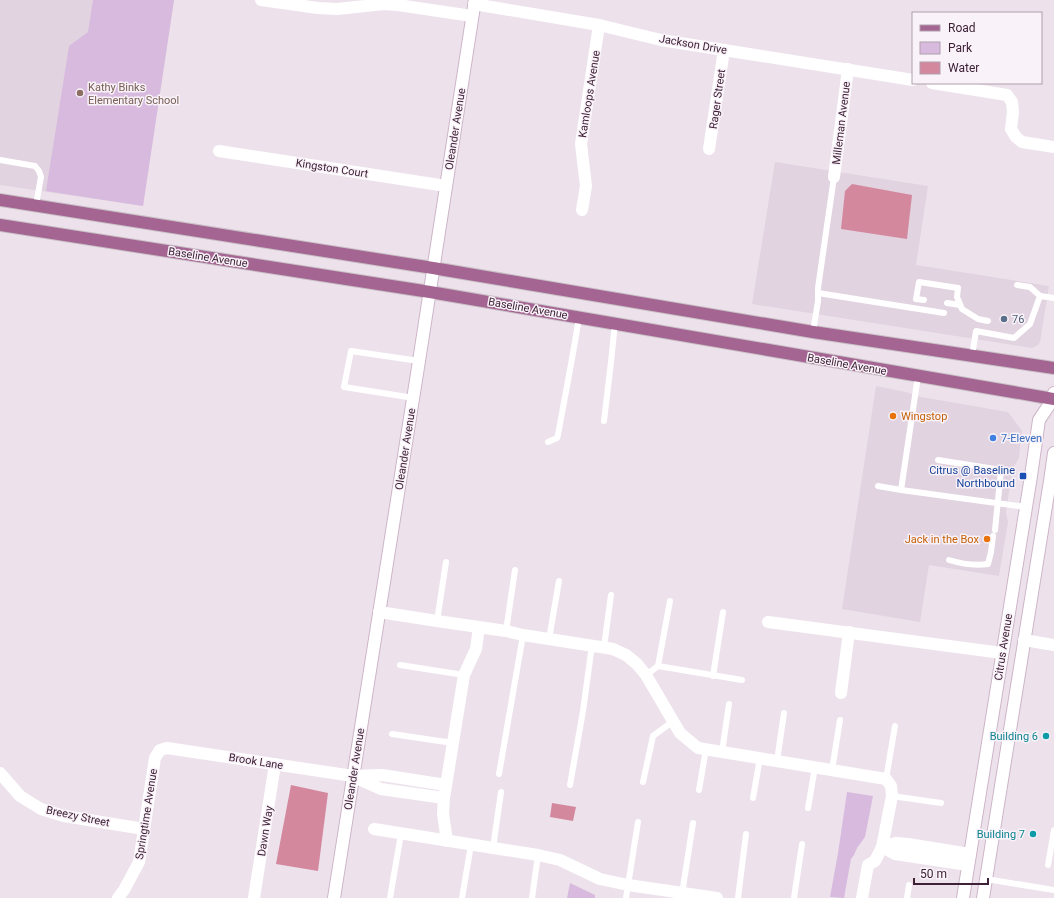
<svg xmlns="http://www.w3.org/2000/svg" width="1054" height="898" font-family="Roboto,sans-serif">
<rect width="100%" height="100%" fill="#ede2ec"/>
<g fill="#e1d3e0">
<polygon points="0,0 174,0 143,206 0,185"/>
<polygon points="775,162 928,186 916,265 1049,286 1040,342 1038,345 1032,348 752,304"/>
<polygon points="876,386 906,392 921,397 1008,412 1022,431 1019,458 1012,470 1006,513 1008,522 999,576 929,565 920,622 842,609"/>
</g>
<g fill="#d8badf">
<polygon points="93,0 174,0 143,206 46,191 69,46 88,32"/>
<polygon points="847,792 873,796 865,837 857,848 854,855 851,859 844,898 831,897 830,897 838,853"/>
<polygon points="570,883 595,895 595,898 567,898"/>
</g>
<g fill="#d4889e">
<polygon points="852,184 912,195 907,239 841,229 845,191"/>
<polygon points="291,785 328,793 318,871 276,864"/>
<polygon points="552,803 576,807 573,821 550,817"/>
</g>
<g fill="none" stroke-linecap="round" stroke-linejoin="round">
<g stroke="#cdb5c9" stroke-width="14">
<g id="secondary">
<polyline points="334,898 419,361 475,0"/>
<polyline points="963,898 1018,557 1031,476 1039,420 1053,399 1054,393"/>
<polyline points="983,898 1050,481 1054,453"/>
</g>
</g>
<g stroke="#c9c1c7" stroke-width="14">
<g id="primary">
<polyline points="0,200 433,268 813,332 1054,368"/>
<polyline points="0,225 430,292 1054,399"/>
</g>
</g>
<g stroke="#fff" stroke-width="6">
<polyline points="0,160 35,166 39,171 41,177 36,205"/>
<polyline points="1017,285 1030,287 1040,296"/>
<polyline points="818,293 944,313"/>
<polyline points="924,300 916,299 919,282 958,288 957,297 962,309 978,319 988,321"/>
<polyline points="947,303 960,305"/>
<polyline points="813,332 818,301 818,288 834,177"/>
<polyline points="972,356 976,331 1014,338 1030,324 1040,296 1054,298"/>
<polyline points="918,376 901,490 1026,507"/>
<polyline points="414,398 344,387 351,351 419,361"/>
<polyline points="604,421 611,362 615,323"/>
<path d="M548,442L557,438L558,435C565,396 573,356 579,317"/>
<polyline points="938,460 1001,470 995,530"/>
<polyline points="878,486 901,490"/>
<path d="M949,560C962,564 974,566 988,564L991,552L993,536"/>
<polyline points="437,621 446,562"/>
<polyline points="506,631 515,570"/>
<polyline points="549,639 559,581"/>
<polyline points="604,647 611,595"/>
<polyline points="400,665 464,675"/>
<polyline points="658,666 670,601"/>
<polyline points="646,675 658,666 742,680"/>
<polyline points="713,676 723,612"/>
<polyline points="392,734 453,743"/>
<polyline points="722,752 729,704"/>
<polyline points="777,761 784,713"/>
<polyline points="832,770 840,720"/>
<polyline points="499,774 523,635"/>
<polyline points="886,779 895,726"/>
<polyline points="643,782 653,736 672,722"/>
<polyline points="570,785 583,711 592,645"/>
<polyline points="699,790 706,749"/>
<polyline points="892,796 941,803"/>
<polyline points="753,798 760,758"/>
<polyline points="808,808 815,767"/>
<polyline points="493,848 501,792"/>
<polyline points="1048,865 1054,830"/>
<polyline points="986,879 1054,890"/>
<polyline points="682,894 693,823"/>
<polyline points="390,898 401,834"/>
<polyline points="462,898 471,845"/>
<polyline points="532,898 538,855"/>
<polyline points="626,898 638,822"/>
<polyline points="738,898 746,834"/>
<polyline points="794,898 802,844"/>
<polyline points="907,898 909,885"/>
</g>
<g stroke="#fff" stroke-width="12">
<polyline points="261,0 318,8 337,9 384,4 398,5 472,16"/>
<polyline points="474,4 599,25 661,40 913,80"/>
<polyline points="932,83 1007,95 1012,102 1013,112 1011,129 1016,137 1022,142 1054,147"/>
<polyline points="709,149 724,50"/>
<polyline points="219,151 446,186"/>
<polyline points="834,177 848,69"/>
<polyline points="582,210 586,186 581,144 599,25"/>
<polyline points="379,612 437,621 506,631 523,635 613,649 626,655 637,664 646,675 680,733 698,748 886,779 891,786 892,796 882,847 875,861 868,865 862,898"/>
<polyline points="768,622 1002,653"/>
<polyline points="1024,640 1054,645"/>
<polyline points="841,693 849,632"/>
<polyline points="0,773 20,796 41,809 64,816 144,829"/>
<polyline points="354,777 381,789 444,798"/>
<polyline points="374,829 538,855 560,860 600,879 628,885 717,898"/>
<polyline points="447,841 443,814 444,798 464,675 476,649 479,627"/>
<polyline points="882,847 896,843 908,844 970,854"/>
<polyline points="882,847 895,854 968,865"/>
<polyline points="118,898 124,890 139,862 155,758 160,750 167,748 353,776 382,775 446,785"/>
<polyline points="254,898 275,764"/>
</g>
<use href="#secondary" stroke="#fff" stroke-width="12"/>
<use href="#primary" stroke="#a56592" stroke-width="12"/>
</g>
<circle fill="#8d6e63" stroke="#f9f3f9" stroke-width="1.5" cx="80" cy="93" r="4"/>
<circle fill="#5c6f8a" stroke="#f9f3f9" stroke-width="1.5" cx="1004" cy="319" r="4"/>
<g fill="#e8710a" stroke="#f9f3f9" stroke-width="1.5">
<circle cx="893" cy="416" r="4"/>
<circle cx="987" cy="539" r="4"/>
</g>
<circle fill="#3f7fe0" stroke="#f9f3f9" stroke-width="1.5" cx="993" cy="438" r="4"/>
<rect fill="#1a4fb4" stroke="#f9f3f9" stroke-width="1.5" x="1019" y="472" width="8" height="8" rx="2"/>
<g fill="#0f9aa8" stroke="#f9f3f9" stroke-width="1.5">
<circle cx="1046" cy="736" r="4"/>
<circle cx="1033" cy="834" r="4"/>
</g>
<g text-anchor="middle" stroke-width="3" stroke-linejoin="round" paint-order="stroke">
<g font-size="11" fill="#3f2137" stroke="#f9f3f9">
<text transform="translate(693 44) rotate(10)" y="4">Jackson Drive</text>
<text transform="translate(589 94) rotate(-81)" y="4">Kamloops Avenue</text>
<text transform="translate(717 99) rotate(-82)" y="4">Rager Street</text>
<text transform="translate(841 123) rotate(-83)" y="4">Milleman Avenue</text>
<text transform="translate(455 129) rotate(-81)" y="4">Oleander Avenue</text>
<text transform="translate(332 168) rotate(9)" y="4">Kingston Court</text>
<text transform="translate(208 257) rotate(9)" y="4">Baseline Avenue</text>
<text transform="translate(528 308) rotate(10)" y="4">Baseline Avenue</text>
<text transform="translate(847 364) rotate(10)" y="4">Baseline Avenue</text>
<text transform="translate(405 449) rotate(-81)" y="4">Oleander Avenue</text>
<text transform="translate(1003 647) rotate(-81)" y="4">Citrus Avenue</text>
<text transform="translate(256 761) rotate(9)" y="4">Brook Lane</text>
<text transform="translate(354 769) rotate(-81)" y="4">Oleander Avenue</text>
<text transform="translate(146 814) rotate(-81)" y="4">Springtime Avenue</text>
<text transform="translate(78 816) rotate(12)" y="4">Breezy Street</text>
<text transform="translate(265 831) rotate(-81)" y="4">Dawn Way</text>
</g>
<g font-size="11" fill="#785e54" stroke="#f9f3f9" text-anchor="start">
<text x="88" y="91">Kathy Binks<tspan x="88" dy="13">Elementary School</tspan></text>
</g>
<g font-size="11" fill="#4e5e75" stroke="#f9f3f9" text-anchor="start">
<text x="1012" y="323">76</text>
</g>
<g font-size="11" fill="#c56008" stroke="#f9f3f9" text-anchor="start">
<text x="901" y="420">Wingstop</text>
<text x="979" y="543" text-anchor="end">Jack in the Box</text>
</g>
<g font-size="11" fill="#366cbe" stroke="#f9f3f9" text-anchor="start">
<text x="1001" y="442">7-Eleven</text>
</g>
<g font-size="11" fill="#164399" stroke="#f9f3f9" text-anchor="end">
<text x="1015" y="474">Citrus @ Baseline<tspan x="1015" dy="13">Northbound</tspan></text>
</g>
<g font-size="11" fill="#0d838f" stroke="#f9f3f9" text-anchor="end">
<text x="1038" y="740">Building 6</text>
<text x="1025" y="838">Building 7</text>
</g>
</g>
<rect x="912" y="12" width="130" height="72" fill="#f9f3f9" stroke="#af9fab"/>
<rect x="920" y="25" width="20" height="6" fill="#a56592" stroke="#af9fab"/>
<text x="948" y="32" font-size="12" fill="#3f2137">Road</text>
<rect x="920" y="42" width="20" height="12" fill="#d8badf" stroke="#af9fab"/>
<text x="948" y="52" font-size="12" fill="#3f2137">Park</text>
<rect x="920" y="62" width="20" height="12" fill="#d4889e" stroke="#af9fab"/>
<text x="948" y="72" font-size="12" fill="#3f2137">Water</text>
<path d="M914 878v6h74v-6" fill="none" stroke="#3f2137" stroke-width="2"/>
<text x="920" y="878" font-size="12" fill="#3f2137" stroke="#f9f3f9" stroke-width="3" paint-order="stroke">50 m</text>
</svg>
